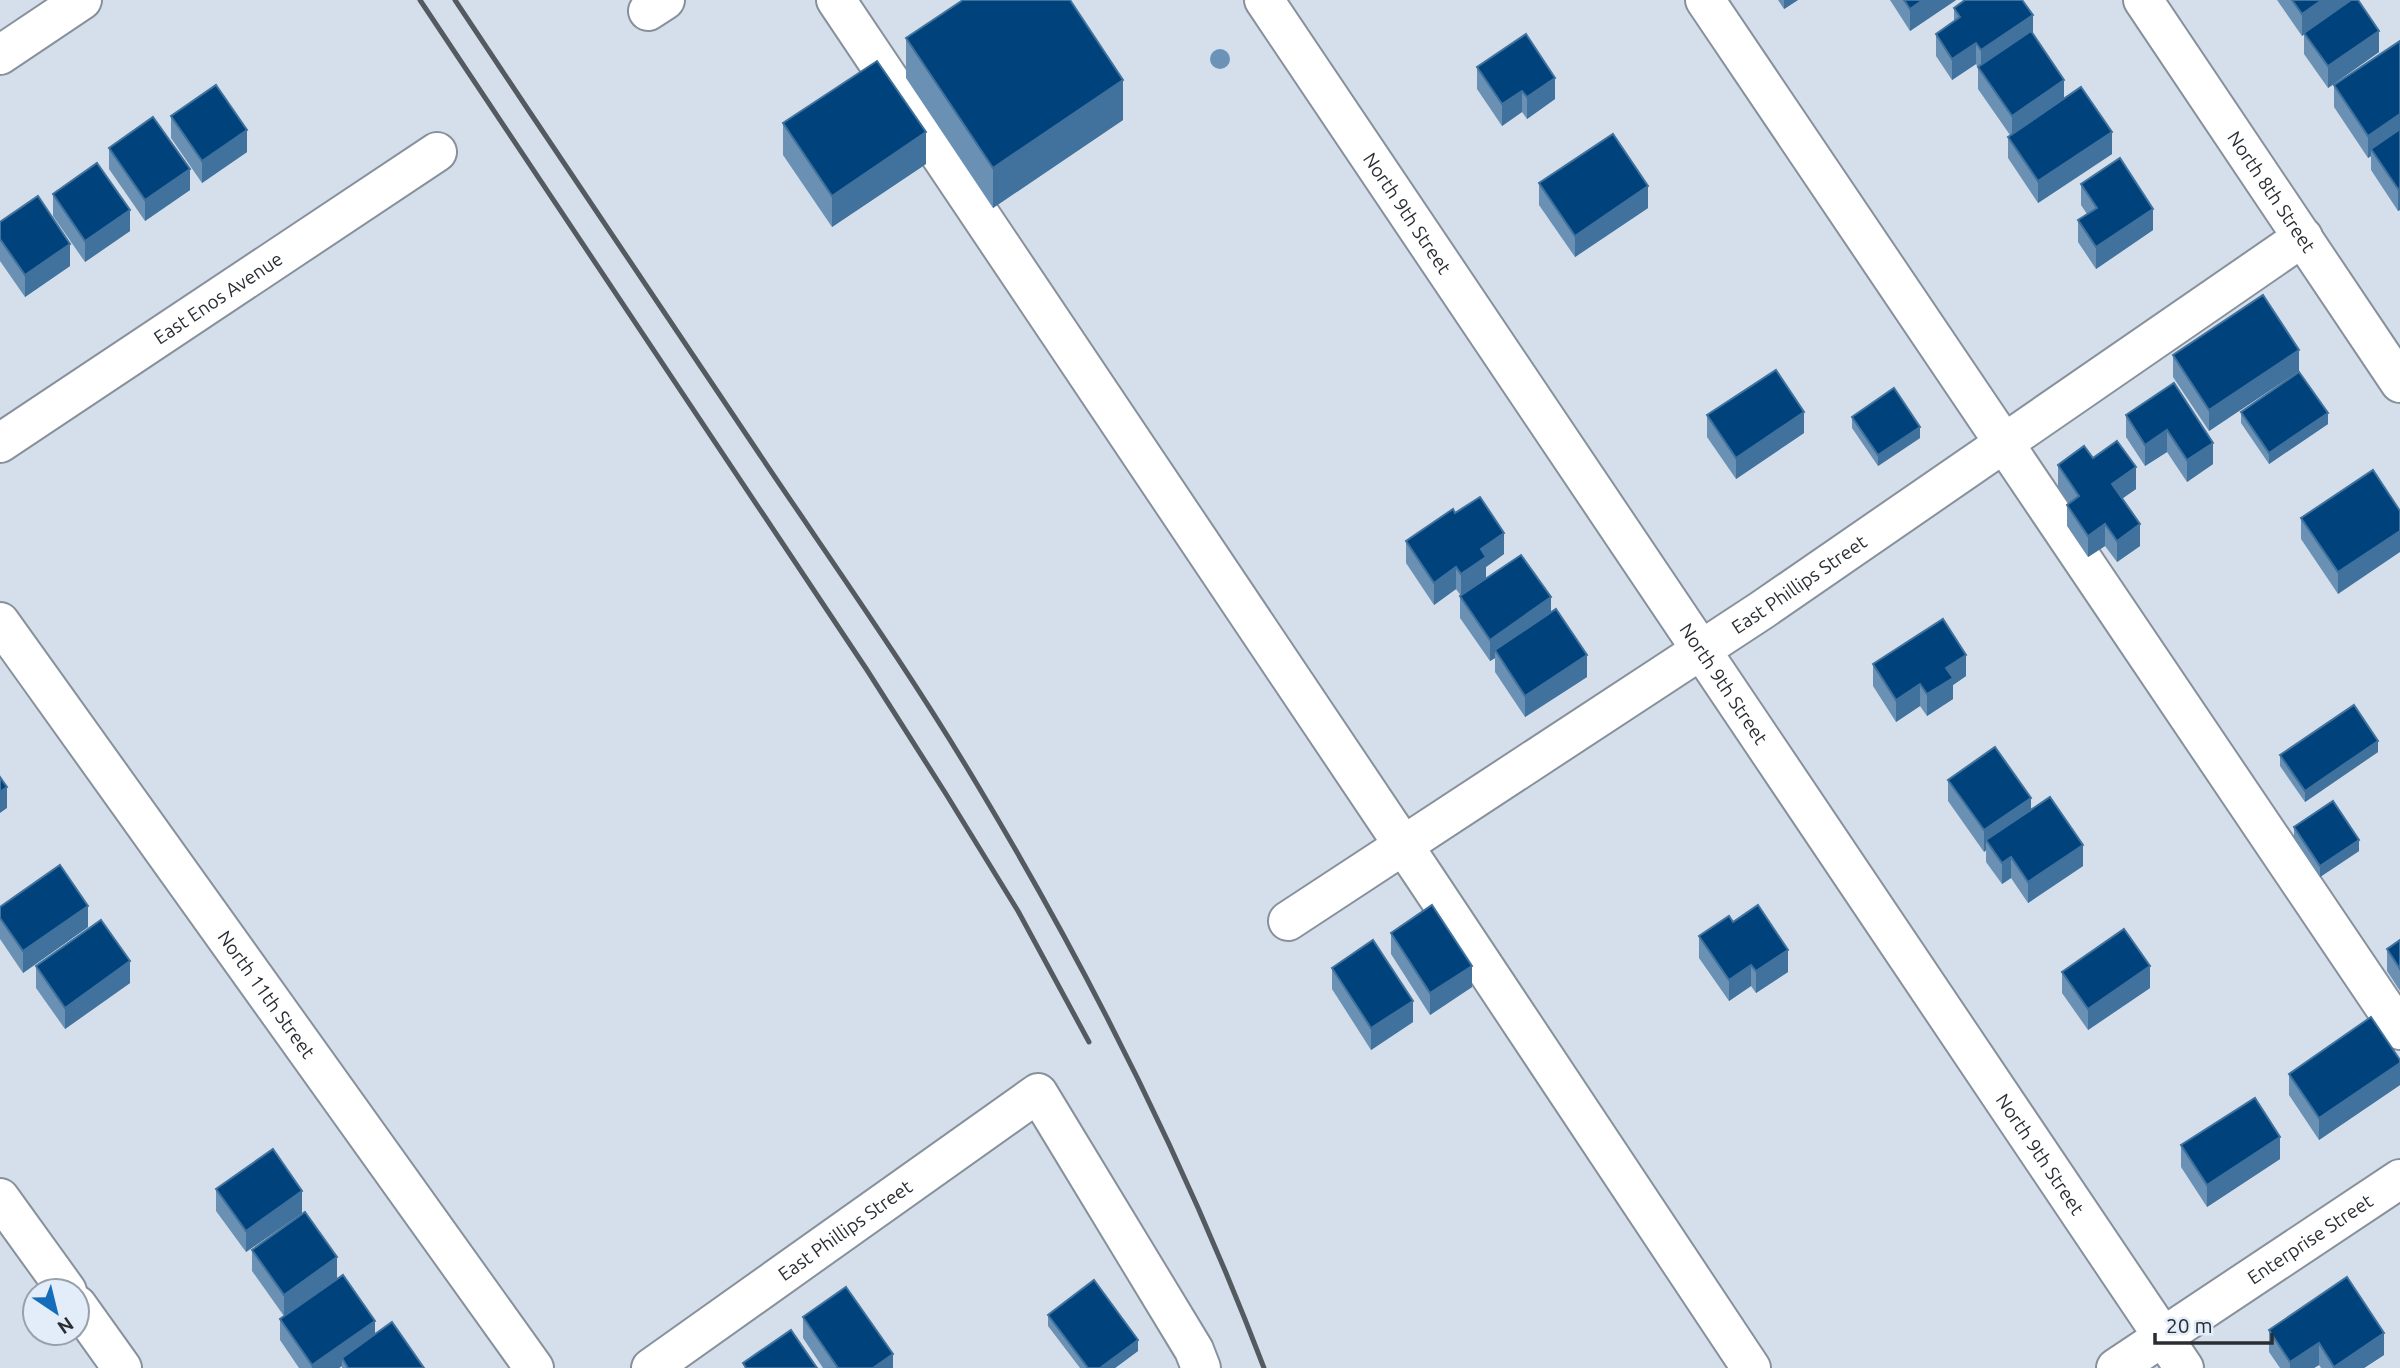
<svg xmlns="http://www.w3.org/2000/svg" width="2400" height="1368" font-family="Ubuntu,sans-serif">
<rect width="100%" height="100%" fill="#d5dfeb"/>
<g fill="none" stroke-linecap="round" stroke-linejoin="round">
<g stroke="#87919c" stroke-width="42">
<g id="minor">
<polyline points="836,0 1424,876 1751,1368"/>
<polyline points="1705,0 2400,1030"/>
<path id="s1" d="M2143,0L2400,383"/>
<polyline points="648,11 665,0"/>
<polyline points="0,55 82,0"/>
<path id="s2" d="M0,443L437,152"/>
<path id="s3" d="M0,622L534,1368"/>
<path id="s4" d="M1288,921L1762,610L2303,237"/>
<polyline points="0,1198 67,1291"/>
<polyline points="77,1305 122,1368"/>
<path id="s5" d="M651,1368L1038,1093L1194,1350L1201,1368"/>
<path id="s6" d="M2116,1368L2400,1179"/>
</g>
</g>
<g stroke="#87919c" stroke-width="42">
<g id="major">
<path id="s7" d="M1264,0L2184,1368"/>
</g>
</g>
<use href="#minor" stroke="#fff" stroke-width="38"/>
<use href="#major" stroke="#fff" stroke-width="38"/>
<g stroke="#545a60" stroke-width="5">
<polyline points="420,0 867,670 946,794 1018,911 1089,1042"/>
<path d="M455,0C554,149 654,297 754,446C829,558 909,670 978,786C1089,971 1187,1166 1264,1368"/>
</g>
</g>
<circle fill="#6b93b8" cx="1220" cy="59" r="10"/>
<g fill="#6a91b4">
<polygon points="1778,0 1798,0 1784,9"/>
<polygon points="1890,0 1956,0 1910,31"/>
<polygon points="2277,0 2358,0 2379,52 2328,88 2304,54 2304,34 2302,36"/>
<polygon points="1954,8 2033,33 2064,99 2112,154 2038,203 2008,158 2008,137 2010,135 1978,89 1978,68 1976,64 1952,80 1936,56 1936,34 1954,22"/>
<polygon points="906,38 1123,120 993,208 906,78"/>
<polygon points="2400,41 2400,210 2398,211 2371,170 2371,156 2368,158 2334,107 2334,85"/>
<polygon points="1477,67 1555,99 1527,119 1522,112 1502,126 1477,89"/>
<polygon points="171,116 247,152 202,183 171,138"/>
<polygon points="783,123 926,164 832,227 783,155"/>
<polygon points="109,148 190,190 145,221 109,169"/>
<polygon points="1539,183 1648,208 1575,257 1539,205"/>
<polygon points="2081,184 2153,230 2096,269 2078,242 2078,220 2087,214 2081,205"/>
<polygon points="53,194 130,231 85,262 53,216"/>
<polygon points="0,222 70,266 25,297 0,261"/>
<polygon points="2173,355 2299,371 2209,431 2173,377"/>
<polygon points="2241,412 2328,424 2269,464 2241,423"/>
<polygon points="1707,415 1804,433 1736,479 1707,437"/>
<polygon points="2126,415 2213,443 2213,464 2187,482 2167,452 2145,466 2126,437"/>
<polygon points="1852,417 1920,438 1878,466 1852,428"/>
<polygon points="2093,458 2136,489 2122,498 2140,546 2117,562 2105,546 2088,557 2067,526 2067,505 2069,503 2058,487 2058,465"/>
<polygon points="2400,511 2338,594 2301,539 2301,518"/>
<polygon points="1455,513 1504,554 1486,567 1486,578 1551,613 1587,677 1525,717 1495,672 1495,658 1490,661 1460,618 1460,596 1461,596 1456,589 1434,605 1406,563 1406,541"/>
<polygon points="1873,664 1966,676 1953,685 1953,699 1927,716 1920,706 1896,722 1873,686"/>
<polygon points="2378,752 2305,802 2280,766 2280,755"/>
<polygon points="1948,780 2031,810 2083,866 2028,903 2011,878 2002,884 1986,862 1986,850 1984,852 1948,801"/>
<polygon points="2294,827 2359,851 2320,877 2294,838"/>
<polygon points="0,907 88,927 23,973 0,939"/>
<polygon points="1733,922 1788,972 1756,993 1751,986 1729,1001 1699,958 1699,936"/>
<polygon points="1391,933 1472,987 1430,1015 1391,954"/>
<polygon points="2400,940 2400,991 2387,971 2387,949"/>
<polygon points="36,966 130,983 65,1029 36,988"/>
<polygon points="1332,968 1413,1022 1371,1050 1332,989"/>
<polygon points="2062,972 2150,988 2088,1030 2062,993"/>
<polygon points="2400,1060 2400,1085 2319,1140 2289,1095 2289,1074"/>
<polygon points="2181,1145 2280,1159 2207,1207 2181,1167"/>
<polygon points="216,1189 302,1213 246,1252 216,1211"/>
<polygon points="305,1212 284,1316 252,1271 252,1250"/>
<polygon points="1048,1315 1138,1351 1115,1368 1080,1368 1048,1326"/>
<polygon points="803,1317 893,1368 823,1368 803,1338"/>
<polygon points="280,1319 375,1335 424,1368 342,1368 342,1366 339,1368 299,1368 280,1340"/>
<polygon points="2269,1330 2384,1355 2364,1368 2321,1368 2319,1365 2314,1368 2280,1368 2269,1352"/>
</g>
<g fill="#40729d">
<polygon points="1784,0 1798,0 1784,9"/>
<polygon points="1923,0 1956,0 1910,31 1910,9"/>
<polygon points="2322,0 2353,0 2302,36 2302,14"/>
<polygon points="2033,15 2033,36 1981,72 1981,50"/>
<polygon points="2379,31 2379,52 2328,88 2328,66"/>
<polygon points="1976,43 1976,64 1952,80 1952,59"/>
<polygon points="1555,78 1555,99 1527,119 1527,97"/>
<polygon points="1123,80 1123,120 993,208 993,168"/>
<polygon points="2064,80 2064,101 2012,138 2012,116"/>
<polygon points="1522,91 1522,112 1502,126 1502,104"/>
<polygon points="2400,114 2400,136 2371,149 2371,156 2368,158 2368,136"/>
<polygon points="247,130 247,152 202,183 202,161"/>
<polygon points="926,132 926,164 832,227 832,196"/>
<polygon points="2112,132 2112,154 2038,203 2038,181"/>
<polygon points="190,169 190,190 145,221 145,200"/>
<polygon points="1648,186 1648,208 1575,257 1575,236"/>
<polygon points="2400,188 2400,210 2398,211 2398,189"/>
<polygon points="2153,209 2153,230 2096,269 2096,247"/>
<polygon points="130,210 130,231 85,262 85,241"/>
<polygon points="70,244 70,266 25,297 25,275"/>
<polygon points="2299,350 2299,371 2209,431 2209,410"/>
<polygon points="1804,412 1804,433 1736,479 1736,458"/>
<polygon points="2328,413 2328,424 2269,464 2269,453"/>
<polygon points="1920,427 1920,438 1878,466 1878,455"/>
<polygon points="2167,430 2167,452 2145,466 2145,445"/>
<polygon points="2213,443 2213,464 2187,482 2187,460"/>
<polygon points="2136,467 2136,489 2112,506 2112,484"/>
<polygon points="2105,524 2105,546 2088,557 2088,536"/>
<polygon points="2140,524 2140,546 2117,562 2117,541"/>
<polygon points="2400,531 2400,552 2338,594 2338,572"/>
<polygon points="1504,533 1504,554 1486,567 1486,579 1461,596 1461,574 1481,549"/>
<polygon points="1456,567 1456,589 1434,605 1434,583"/>
<polygon points="1551,597 1551,619 1495,650 1495,658 1490,661 1490,640"/>
<polygon points="1587,655 1587,677 1525,717 1525,696"/>
<polygon points="1966,655 1966,676 1953,685 1953,699 1927,716 1927,694 1946,668"/>
<polygon points="1920,684 1920,706 1896,722 1896,700"/>
<polygon points="2378,741 2378,752 2305,802 2305,791"/>
<polygon points="7,787 7,808 0,813 0,792"/>
<polygon points="2031,798 2031,819 1986,840 1986,850 1984,852 1984,830"/>
<polygon points="2359,840 2359,851 2320,877 2320,866"/>
<polygon points="2083,845 2083,866 2028,903 2028,882"/>
<polygon points="2011,857 2011,878 2002,884 2002,863"/>
<polygon points="88,906 88,927 23,973 23,951"/>
<polygon points="1788,950 1788,972 1756,993 1756,971"/>
<polygon points="130,961 130,983 65,1029 65,1008"/>
<polygon points="1751,965 1751,986 1729,1001 1729,980"/>
<polygon points="1472,966 1472,987 1430,1015 1430,993"/>
<polygon points="2150,966 2150,988 2088,1030 2088,1009"/>
<polygon points="1413,1001 1413,1022 1371,1050 1371,1028"/>
<polygon points="2400,1063 2400,1085 2319,1140 2319,1118"/>
<polygon points="2280,1137 2280,1159 2207,1207 2207,1185"/>
<polygon points="302,1191 302,1213 246,1252 246,1231"/>
<polygon points="337,1257 337,1279 284,1316 284,1295"/>
<polygon points="375,1321 375,1343 342,1358 342,1366 339,1368 312,1368 312,1365"/>
<polygon points="2384,1333 2384,1355 2364,1368 2334,1368 2334,1367"/>
<polygon points="1138,1340 1138,1351 1115,1368 1100,1368"/>
<polygon points="2319,1343 2319,1365 2314,1368 2290,1368 2290,1362"/>
<polygon points="893,1354 893,1368 873,1368"/>
</g>
<g fill="#00437c" stroke="#40729d" stroke-width="2">
<polygon points="963,0 1070,0 1123,80 993,168 906,38"/>
<polygon points="1904,0 1923,0 1910,9"/>
<polygon points="1965,0 2022,0 2033,15 1981,50 1976,43 1952,59 1936,34 1960,17 1954,8"/>
<polygon points="2292,0 2322,0 2302,14"/>
<polygon points="2351,0 2358,0 2379,31 2328,66 2304,33"/>
<polygon points="2031,31 2064,80 2012,116 1978,67"/>
<polygon points="1526,34 1555,78 1527,97 1522,91 1502,104 1477,67"/>
<polygon points="2400,41 2400,114 2368,136 2334,85"/>
<polygon points="877,61 926,132 832,196 783,123"/>
<polygon points="216,85 247,130 202,161 171,116"/>
<polygon points="2081,87 2112,132 2038,181 2008,137"/>
<polygon points="153,117 190,169 145,200 109,148"/>
<polygon points="2400,129 2400,188 2398,189 2371,149"/>
<polygon points="1613,134 1648,186 1575,236 1539,183"/>
<polygon points="2120,158 2153,209 2096,247 2078,220 2097,208 2081,184"/>
<polygon points="97,163 130,210 85,241 53,194"/>
<polygon points="38,196 70,244 25,275 0,239 0,222"/>
<polygon points="2263,295 2299,350 2209,410 2173,355"/>
<polygon points="1776,370 1804,412 1736,458 1707,415"/>
<polygon points="2299,372 2328,413 2269,453 2241,412"/>
<polygon points="2174,383 2213,443 2187,460 2167,430 2145,445 2126,415"/>
<polygon points="1894,388 1920,427 1878,455 1852,417"/>
<polygon points="2117,441 2136,467 2112,484 2140,524 2117,541 2105,524 2088,536 2067,505 2079,496 2058,465 2084,446 2093,458"/>
<polygon points="2373,470 2400,511 2400,531 2338,572 2301,518"/>
<polygon points="1480,497 1504,533 1481,549 1486,557 1461,574 1456,567 1434,583 1406,541 1453,509 1455,513"/>
<polygon points="1521,555 1551,597 1490,640 1460,596"/>
<polygon points="1556,609 1587,655 1525,696 1495,650"/>
<polygon points="1943,619 1966,655 1946,668 1953,678 1927,694 1920,684 1896,700 1873,664"/>
<polygon points="2354,705 2378,741 2305,791 2280,755"/>
<polygon points="1995,747 2031,798 1984,830 1948,780"/>
<polygon points="0,777 7,787 0,792"/>
<polygon points="2050,797 2083,845 2028,882 2011,857 2002,863 1986,840"/>
<polygon points="2333,801 2359,840 2320,866 2294,827"/>
<polygon points="60,865 88,906 23,951 0,918 0,907"/>
<polygon points="1432,905 1472,966 1430,993 1391,933"/>
<polygon points="1758,905 1788,950 1756,971 1751,965 1729,980 1699,936 1729,916 1733,922"/>
<polygon points="101,920 130,961 65,1008 36,966"/>
<polygon points="2124,929 2150,966 2088,1009 2062,972"/>
<polygon points="1373,940 1413,1001 1371,1028 1332,968"/>
<polygon points="2400,940 2400,969 2387,949"/>
<polygon points="2371,1017 2400,1060 2400,1063 2319,1118 2289,1074"/>
<polygon points="2255,1098 2280,1137 2207,1185 2181,1145"/>
<polygon points="273,1149 302,1191 246,1231 216,1189"/>
<polygon points="305,1212 337,1257 284,1295 252,1250"/>
<polygon points="343,1275 375,1321 312,1365 280,1319"/>
<polygon points="2347,1277 2384,1333 2334,1367 2319,1343 2290,1362 2269,1330"/>
<polygon points="1094,1280 1138,1340 1100,1368 1088,1368 1048,1315"/>
<polygon points="846,1287 893,1354 873,1368 838,1368 803,1317"/>
<polygon points="392,1322 424,1368 348,1368 342,1358"/>
<polygon points="791,1330 817,1368 746,1368 743,1363"/>
</g>
<g text-anchor="middle" stroke-width="7" stroke-linejoin="round" paint-order="stroke">
<g font-size="19" fill="#2a2e33" stroke="#e2edf9">
<text dy="7" stroke="none"><textPath href="#s1" startOffset="231">North 8th Street</textPath></text>
<text dy="7" stroke="none"><textPath href="#s7" startOffset="257">North 9th Street</textPath></text>
<text dy="7" stroke="none"><textPath href="#s2" startOffset="262">East Enos Avenue</textPath></text>
<text dy="7" stroke="none"><textPath href="#s4" startOffset="612">East Phillips Street</textPath></text>
<text dy="7" stroke="none"><textPath href="#s7" startOffset="824">North 9th Street</textPath></text>
<text dy="7" stroke="none"><textPath href="#s3" startOffset="458">North 11th Street</textPath></text>
<text dy="7" stroke="none"><textPath href="#s7" startOffset="1391">North 9th Street</textPath></text>
<text dy="7" stroke="none"><textPath href="#s5" startOffset="238">East Phillips Street</textPath></text>
<text dy="7" stroke="none"><textPath href="#s6" startOffset="233">Enterprise Street</textPath></text>
</g>
</g>
<g transform="translate(56 1312) rotate(145)"><circle r="33" fill="#e2edf9" stroke="#98a1aa" stroke-width="2"/>
<path d="M0-5L12 26L0 18L-12 26Z" fill="#146cba"/>
<text y="-10" font-size="19" font-weight="bold" text-anchor="middle" fill="#2a2e33">N</text>
</g>
<path d="M2155 1333v10h117v-10" fill="none" stroke="#2a2e33" stroke-width="3.5"/>
<text x="2166" y="1333" font-size="21" fill="#2a2e33" stroke="#e2edf9" stroke-width="5" paint-order="stroke">20 m</text>
</svg>
